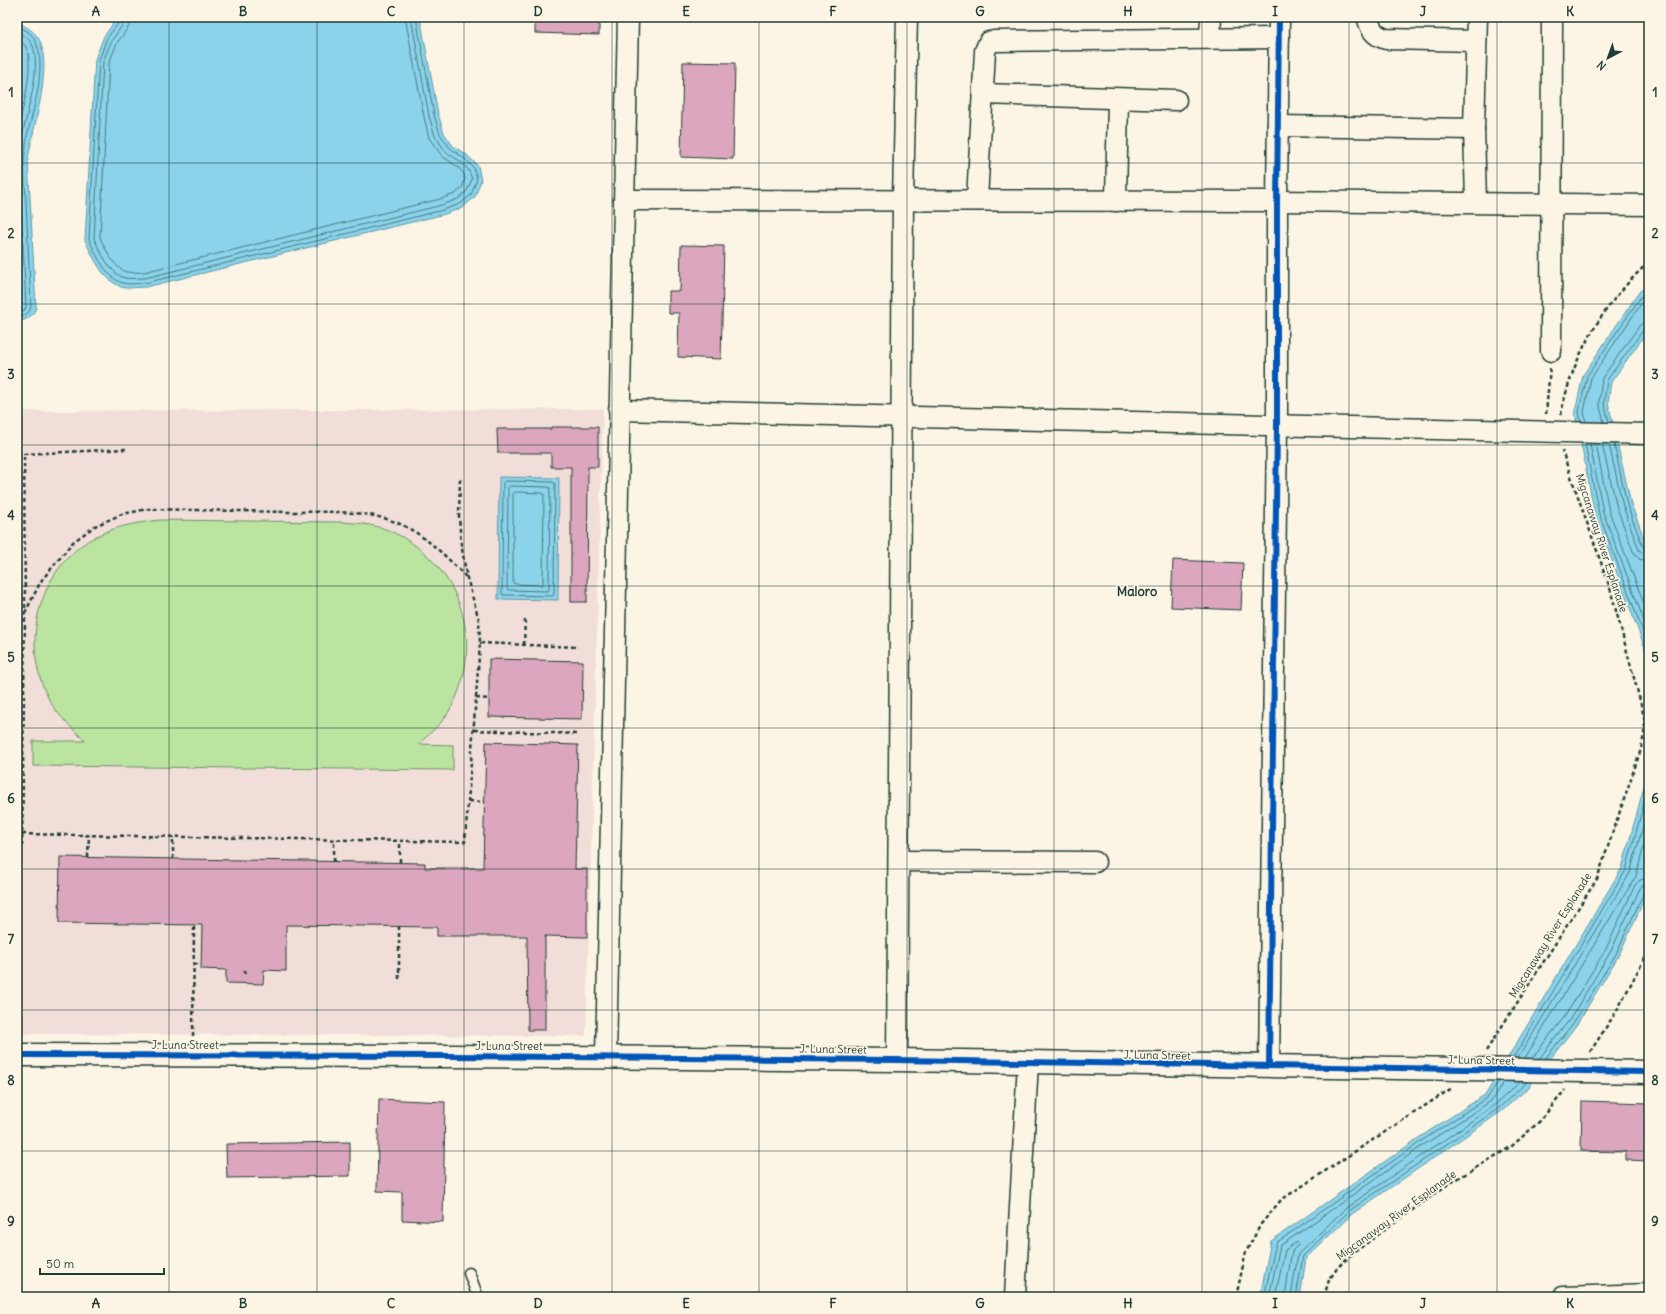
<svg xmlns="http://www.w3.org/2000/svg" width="1666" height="1314" font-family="Delius,sans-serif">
<rect width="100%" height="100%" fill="#fcf5e5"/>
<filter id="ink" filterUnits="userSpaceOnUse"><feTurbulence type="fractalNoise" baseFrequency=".025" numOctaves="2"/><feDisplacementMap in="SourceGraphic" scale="8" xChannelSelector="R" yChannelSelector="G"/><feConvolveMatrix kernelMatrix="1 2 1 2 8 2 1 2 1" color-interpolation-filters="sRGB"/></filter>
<g filter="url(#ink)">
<polygon fill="#f2ded9" points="603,409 586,1036 17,1034 17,411"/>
<path fill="#bae4a0" stroke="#6c906a" d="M160,520L340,522C356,523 373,524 388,530C459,560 487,641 451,708C443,723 430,733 419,744L453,745V770L33,766V741H85C73,729 60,718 51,703C20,650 35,575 88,541C110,527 134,523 160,520Z"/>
<g fill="#8ad3eb" stroke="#5f97a2">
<path d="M118,17H420L438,114L444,133L453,146L467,155L478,166L481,180L475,197L462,208L445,214L146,287C139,287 127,289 121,287C102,279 93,257 85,240L95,59L104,36Z"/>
<path d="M17,23C22,23 24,26 28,28C34,32 39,37 41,44C51,77 32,128 28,161L36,308C32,317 27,320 17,322Z"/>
<polygon points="1649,284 1649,329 1611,382 1608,402 1631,504 1649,551 1649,659 1595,515 1575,413 1583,375 1639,292"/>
<polygon points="499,477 559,478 558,600 498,599"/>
<polygon points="1649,768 1649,889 1619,955 1577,1024 1529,1087 1502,1111 1352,1214 1306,1258 1300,1297 1260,1297 1271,1241 1420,1137 1486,1094 1622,868"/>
</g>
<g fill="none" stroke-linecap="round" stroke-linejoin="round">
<g stroke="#4a797d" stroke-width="1">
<path d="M120,17V21L107,38L99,60L89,239C95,253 107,279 123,283C129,285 139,283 145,283L443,210L460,204L471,195L477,179L474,168L464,158L450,148L440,134L434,115L416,17"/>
<path d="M125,17L124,23L112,40L103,61L94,238C99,250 111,275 125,278C131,279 139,278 145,278L442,205L458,199L467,191L472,179L469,171L461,162L446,152L435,136L429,116L411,17"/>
<path d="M131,17L130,25L117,43L109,63L100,237C104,247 115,270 127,272C132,273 139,272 144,272L440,199L455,194L462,188L465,179L464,174L458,167L442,156L429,138L424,117L405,17"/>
<path d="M17,27C58,35 33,110 27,136C26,144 25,153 24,161L31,307C29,314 25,316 17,318"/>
<path d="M17,32C24,35 30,39 33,46C41,69 27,112 22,136C21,144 20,152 19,160L26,306L25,310L17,313"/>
<path d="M17,39C21,41 24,43 26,47C35,65 22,112 17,132"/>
<polyline points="17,235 20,304 17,307"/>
<polyline points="1581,422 1579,412 1587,376 1642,295 1649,289"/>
<polyline points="1586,422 1584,412 1591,378 1645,298 1649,295"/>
<polyline points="1604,422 1599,403 1602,378 1640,325 1644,322 1649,322"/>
<polyline points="1609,422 1604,403 1607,380 1644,329 1649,327"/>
<polyline points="1585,444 1599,514 1649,648"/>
<polyline points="1590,444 1603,512 1649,634"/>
<polyline points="1596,444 1609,511 1649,617"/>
<polyline points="1602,444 1617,508 1633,551 1639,559 1649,561"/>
<polyline points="1609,444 1623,506 1639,550 1644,554 1649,555"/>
<polyline points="1614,444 1627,505 1643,547 1649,550"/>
<polygon points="505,481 553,482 555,483 554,594 553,596 504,595 502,594 503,483"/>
<polygon points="510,486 548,487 550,488 549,589 548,591 509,590 507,589 508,488"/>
<polygon points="516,492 542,493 544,494 543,583 542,585 515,584 513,583 513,494"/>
<polyline points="1513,1058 1626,870 1649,784"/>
<polyline points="1518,1058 1630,873 1649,804"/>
<polyline points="1525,1058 1636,876 1649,827"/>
<polyline points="1532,1058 1565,1016 1606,949 1635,885 1640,880 1649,878"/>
<polyline points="1539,1059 1570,1019 1611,951 1640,888 1644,885 1649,884"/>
<polyline points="1545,1059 1574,1022 1616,954 1644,892 1649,889"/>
<polyline points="1264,1297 1276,1243 1423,1140 1488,1097 1498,1082"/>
<polyline points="1269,1297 1280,1246 1425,1144 1491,1101 1504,1082"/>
<polyline points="1275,1297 1285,1250 1297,1242 1299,1244 1293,1250 1291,1256 1285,1297"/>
<polyline points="1291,1297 1298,1254 1346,1208 1496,1104 1520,1082"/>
<polyline points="1296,1297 1303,1256 1349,1211 1499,1108 1527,1082"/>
</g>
</g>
<g fill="#dca7be" stroke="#1f3d34">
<polygon points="535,17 599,17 599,35 535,33"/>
<polygon points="683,62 735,63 733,159 681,157"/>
<polygon points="681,245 724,246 721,359 678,357 679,313 668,313 668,291 680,291"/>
<polygon points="551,427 598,427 598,467 588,467 587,602 571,602 571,467 551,467 551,453 498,453 497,429 551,429"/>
<polygon points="1173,560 1243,563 1241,610 1171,607"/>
<polygon points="489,659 583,661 582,719 489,717"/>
<polygon points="486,742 578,745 575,869 587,869 587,937 545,936 545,1030 528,1030 527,936 437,936 437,927 286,925 286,971 264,970 263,984 226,983 226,970 201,969 202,925 59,923 60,857 425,863 425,868 483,868"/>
<polygon points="379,1099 445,1102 443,1222 402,1220 402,1192 377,1191"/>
<polygon points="1582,1101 1649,1103 1649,1161 1626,1160 1626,1152 1581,1151"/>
<polygon points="350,1142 350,1176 227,1178 226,1144"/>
</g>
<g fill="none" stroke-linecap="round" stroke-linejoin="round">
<g stroke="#1f3d34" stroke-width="13">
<polyline id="service" points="469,1273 478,1297"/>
</g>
<g stroke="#1f3d34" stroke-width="23">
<g id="minor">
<path d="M1367,17C1371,29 1373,35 1386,39L1476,41"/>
<polyline points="1210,38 1211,17"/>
<polyline points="983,94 1176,100"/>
<polyline points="1278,126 1474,129"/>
<polyline points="624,200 1277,201 1649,205"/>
<polyline points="977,200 985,51 989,42 994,41 1279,38"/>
<polyline points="1116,201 1118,99"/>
<polyline points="1476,202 1474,129 1477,17"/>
<polyline points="1551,351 1552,17"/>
<path d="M619,410C963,419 1306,428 1649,434"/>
<polyline points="899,861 1095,862"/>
<polyline points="606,1057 628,17"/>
<polyline points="897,1060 903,200 907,17"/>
<polyline points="1269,1066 1277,427 1277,201 1279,17"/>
<polyline points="1015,1297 1028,1062"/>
<polyline points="1563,1297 1649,1294"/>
</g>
</g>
<g stroke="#1f3d34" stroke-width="25">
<path id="tertiary" d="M17,1055C310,1055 602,1056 895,1060C1146,1063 1397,1069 1649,1072"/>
</g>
<g stroke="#1f3d34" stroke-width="2.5" stroke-dasharray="4 3" stroke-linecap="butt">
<polyline points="1546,414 1550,367"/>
<path d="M1561,415C1572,355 1604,303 1649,262"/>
<path d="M25,613L41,581L73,542L95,526L122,514L148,509C194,510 241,511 287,512C324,512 363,509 398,523C424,534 447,557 466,577"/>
<polyline points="480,643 578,647"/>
<polyline points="524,645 525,618"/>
<polyline points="476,698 489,699"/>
<polyline points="474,730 579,734"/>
<polyline points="469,801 485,802"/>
<polyline points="22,834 465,842 480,643 479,620 467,578 461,544 459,516 460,479"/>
<polyline points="17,848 22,848 25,613 24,454 126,449"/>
<polyline points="88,857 89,835"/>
<polyline points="173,859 173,837"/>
<polyline points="334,861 334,839"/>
<polyline points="400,862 400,841"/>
<polyline points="194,964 201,964"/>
<polyline points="245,970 245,976"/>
<polyline points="399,979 399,927"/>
<polyline points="193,1036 194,925"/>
<polyline points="1486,1051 1597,879 1641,749 1644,735 1645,723 1642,708 1610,588 1562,451"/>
<polyline points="1590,1052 1616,1012 1649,950"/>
<polyline points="1236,1297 1246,1252 1261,1224 1281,1200 1452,1088"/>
<polyline points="1324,1297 1329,1280 1338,1267 1353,1253 1447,1185 1512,1146 1540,1121 1565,1090"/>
</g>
<use href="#service" stroke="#fcf5e5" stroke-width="10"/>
<use href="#minor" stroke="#fcf5e5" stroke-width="20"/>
<use href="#tertiary" stroke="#fcf5e5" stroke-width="22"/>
<g stroke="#fcf5e5" stroke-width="8">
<g id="cycleway">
<path d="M17,1055C310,1055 602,1056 895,1060C1146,1063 1397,1069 1649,1072"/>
<polyline points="1269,1066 1277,427 1277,201 1279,17"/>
</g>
</g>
<use href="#cycleway" stroke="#0057b8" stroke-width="6"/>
</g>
</g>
<path fill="none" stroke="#1f3d34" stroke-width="1" stroke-opacity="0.55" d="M169,17V1297M317,17V1297M464,17V1297M612,17V1297M759,17V1297M907,17V1297M1054,17V1297M1202,17V1297M1349,17V1297M1497,17V1297M17,163H1649M17,304H1649M17,445H1649M17,586H1649M17,728H1649M17,869H1649M17,1010H1649M17,1151H1649"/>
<g text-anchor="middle" stroke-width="3.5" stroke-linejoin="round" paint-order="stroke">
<g font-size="11" fill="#1f3d34" stroke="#fcf5e5">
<text transform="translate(1602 543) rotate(72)" y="4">Migcanaway River Esplanade</text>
<text transform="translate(1550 935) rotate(-58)" y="4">Migcanaway River Esplanade</text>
<text x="185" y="1049">J. Luna Street</text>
<text x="509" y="1050">J. Luna Street</text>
<text transform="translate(833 1049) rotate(1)" y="4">J. Luna Street</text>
<text transform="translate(1157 1055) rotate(1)" y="4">J. Luna Street</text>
<text transform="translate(1481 1060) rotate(1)" y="4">J. Luna Street</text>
<text transform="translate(1396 1215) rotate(-36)" y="4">Migcanaway River Esplanade</text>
</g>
<g font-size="13" font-weight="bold" fill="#1f3d34" stroke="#fcf5e5">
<text x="1137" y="596">Maloro</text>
</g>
</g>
<rect width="1666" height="1314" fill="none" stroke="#fcf5e5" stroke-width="44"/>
<g transform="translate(1608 58) rotate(221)" stroke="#fcf5e5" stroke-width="3" paint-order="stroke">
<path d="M0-3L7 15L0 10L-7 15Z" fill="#1f3d34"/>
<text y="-6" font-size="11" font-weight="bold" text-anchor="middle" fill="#1f3d34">N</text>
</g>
<path d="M40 1268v6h124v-6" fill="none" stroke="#1f3d34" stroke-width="2"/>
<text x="46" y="1268" font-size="12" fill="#1f3d34" stroke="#fcf5e5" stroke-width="3" paint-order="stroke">50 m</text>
<rect x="22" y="22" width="1622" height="1270" fill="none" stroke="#1f3d34" stroke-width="1.5"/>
<g font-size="13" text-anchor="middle" font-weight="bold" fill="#1f3d34">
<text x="96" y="16">A</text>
<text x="243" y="16">B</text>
<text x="391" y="16">C</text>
<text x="538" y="16">D</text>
<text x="686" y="16">E</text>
<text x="833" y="16">F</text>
<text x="980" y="16">G</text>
<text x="1128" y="16">H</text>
<text x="1275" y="16">I</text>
<text x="1423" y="16">J</text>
<text x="1570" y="16">K</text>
<text x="11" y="97">1</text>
<text x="1655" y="97">1</text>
<text x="11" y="238">2</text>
<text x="1655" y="238">2</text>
<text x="11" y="379">3</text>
<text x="1655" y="379">3</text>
<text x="11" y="520">4</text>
<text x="1655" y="520">4</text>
<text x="11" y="662">5</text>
<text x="1655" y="662">5</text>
<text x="11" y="803">6</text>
<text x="1655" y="803">6</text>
<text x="11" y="944">7</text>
<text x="1655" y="944">7</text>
<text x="11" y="1085">8</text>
<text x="1655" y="1085">8</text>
<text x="11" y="1226">9</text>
<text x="1655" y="1226">9</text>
<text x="96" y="1308">A</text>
<text x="243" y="1308">B</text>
<text x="391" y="1308">C</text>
<text x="538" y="1308">D</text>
<text x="686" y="1308">E</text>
<text x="833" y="1308">F</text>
<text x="980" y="1308">G</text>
<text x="1128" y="1308">H</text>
<text x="1275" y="1308">I</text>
<text x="1423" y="1308">J</text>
<text x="1570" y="1308">K</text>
</g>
</svg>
